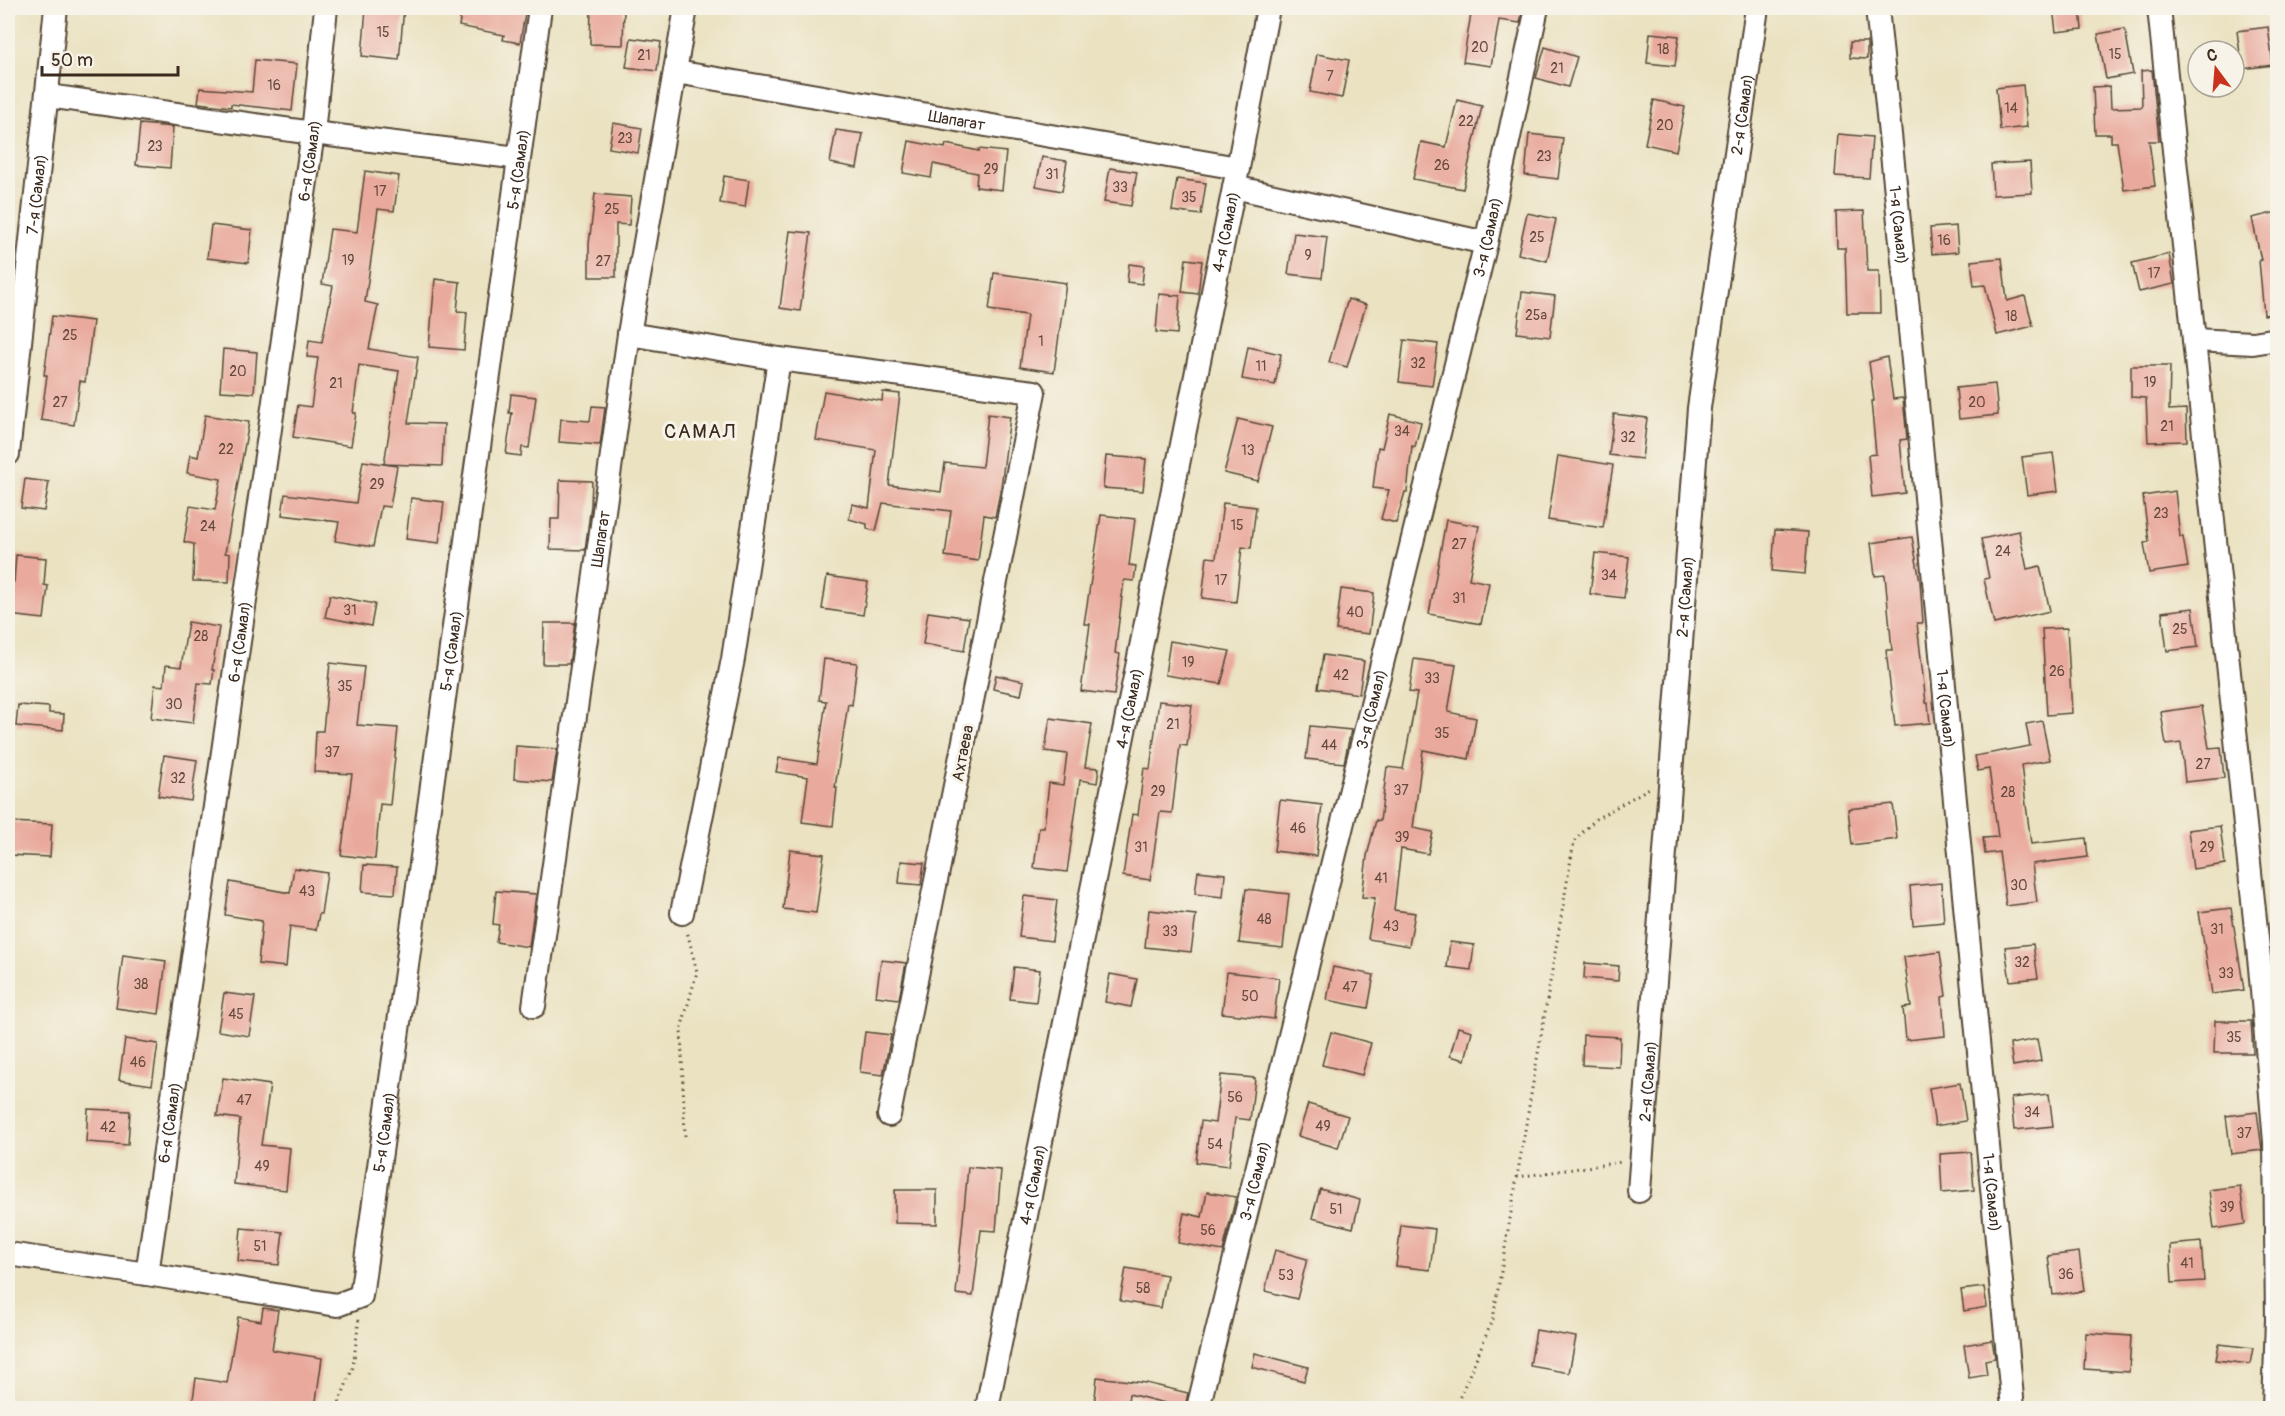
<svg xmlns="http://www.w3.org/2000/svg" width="2285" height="1416" font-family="Pangolin,sans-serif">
<rect width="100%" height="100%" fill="#f7f3e8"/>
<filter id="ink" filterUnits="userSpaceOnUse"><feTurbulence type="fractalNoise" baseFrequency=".0167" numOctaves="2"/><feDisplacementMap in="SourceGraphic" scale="12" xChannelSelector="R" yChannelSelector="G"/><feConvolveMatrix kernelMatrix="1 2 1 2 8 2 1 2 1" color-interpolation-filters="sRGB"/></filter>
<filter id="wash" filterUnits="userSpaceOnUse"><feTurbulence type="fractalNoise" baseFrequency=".008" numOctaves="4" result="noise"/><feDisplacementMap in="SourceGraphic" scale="24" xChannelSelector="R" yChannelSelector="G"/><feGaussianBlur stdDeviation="1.35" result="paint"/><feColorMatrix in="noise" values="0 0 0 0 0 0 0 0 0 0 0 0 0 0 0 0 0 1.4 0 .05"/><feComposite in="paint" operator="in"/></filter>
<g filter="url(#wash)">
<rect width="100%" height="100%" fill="#eae2c1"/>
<g id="blocks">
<g fill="#e9a99c">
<polygon points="366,8 404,8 399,60 362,56"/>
<polygon points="462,8 526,8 520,43 503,40 504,35 459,26"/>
<polygon points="591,8 624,8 623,45 590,44"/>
<polygon points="1472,8 1523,8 1520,23 1499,20 1491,66 1463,62"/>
<polygon points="2053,8 2080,8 2082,29 2056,32"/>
<polygon points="2268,27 2273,65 2242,69 2237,31"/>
<polygon points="2125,29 2133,74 2106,79 2098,34"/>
<polygon points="1650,33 1679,36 1675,66 1647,63"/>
<polygon points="631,38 661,42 657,71 626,67"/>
<polygon points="1850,42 1867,42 1867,59 1850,58"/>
<polygon points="1545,47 1577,57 1568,87 1536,78"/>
<polygon points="1317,54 1349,60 1342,98 1310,92"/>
<polygon points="255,60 297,64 292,111 231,104 231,107 198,103 200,88 252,92"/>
<polygon points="2152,70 2159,141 2149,141 2155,186 2124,190 2117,142 2111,142 2111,134 2095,134 2093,87 2110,86 2111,108 2142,107 2141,71"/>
<polygon points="2023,85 2027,127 2000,130 1996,88"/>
<polygon points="1457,100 1482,106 1463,189 1413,179 1421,142 1446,147"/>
<polygon points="1654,100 1685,107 1676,151 1645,144"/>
<polygon points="613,123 642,128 638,153 609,148"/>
<polygon points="140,124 173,127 170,168 136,165"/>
<polygon points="836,130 863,134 857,168 830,163"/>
<polygon points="1529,134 1563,138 1558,179 1525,175"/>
<polygon points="1838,134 1872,137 1869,178 1835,176"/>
<polygon points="909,141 945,148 946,144 979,151 979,149 1006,152 1002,190 976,187 977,173 933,164 931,178 903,173"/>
<polygon points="1042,157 1067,161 1062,191 1036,186"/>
<polygon points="2030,162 2032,193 1993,195 1991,164"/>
<polygon points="1110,168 1137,172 1131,206 1104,202"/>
<polygon points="365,171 399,176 394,211 378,209 365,302 378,305 369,349 418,357 408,423 444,424 442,466 384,464 399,371 359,365 353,413 356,413 351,446 293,437 298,405 311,407 318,358 307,357 309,340 322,342 333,286 322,284 330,229 357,232"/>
<polygon points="724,176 749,180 745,207 720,203"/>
<polygon points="1177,179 1206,183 1201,215 1172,211"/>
<polygon points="595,194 631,197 629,225 616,224 616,277 589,277 589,244"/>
<polygon points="1864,211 1867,271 1879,271 1880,313 1847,313 1845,248 1837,248 1836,212"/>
<polygon points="2277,212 2277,313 2264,315 2259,260 2261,260 2252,218"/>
<polygon points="1527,213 1556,219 1547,261 1518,254"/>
<polygon points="211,225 252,230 248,263 207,258"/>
<polygon points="1956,226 1958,252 1932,254 1930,228"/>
<polygon points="790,231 811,233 800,311 780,308"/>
<polygon points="1294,233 1327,237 1322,278 1288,274"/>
<polygon points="2169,254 2174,284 2139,292 2132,263"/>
<polygon points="2002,258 2007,301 2025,296 2033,326 1997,335 1985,285 1974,286 1971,261"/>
<polygon points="1186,259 1202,261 1198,294 1182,292"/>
<polygon points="1129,264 1144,266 1142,284 1127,282"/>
<polygon points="994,273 1066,283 1054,372 1020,367 1027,315 989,310"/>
<polygon points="435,279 460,282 457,311 467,312 464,350 429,347"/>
<polygon points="1522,292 1555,296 1550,337 1517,333"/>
<polygon points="1159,294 1180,296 1177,334 1156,332"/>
<polygon points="1348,299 1366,305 1347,367 1329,362"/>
<polygon points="52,316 93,321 85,382 80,381 74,425 41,420 47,375 44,375"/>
<polygon points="1404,340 1438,344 1432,386 1399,382"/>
<polygon points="1248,347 1281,354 1275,385 1242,379"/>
<polygon points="223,349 257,352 254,393 220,391"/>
<polygon points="1887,357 1893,399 1903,398 1907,439 1900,440 1905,493 1872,497 1868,455 1876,454 1871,401 1874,401 1869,362"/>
<polygon points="2131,366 2170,366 2169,410 2186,409 2187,441 2148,442 2146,398 2131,397"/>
<polygon points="1995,384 1998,415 1959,419 1956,388"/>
<polygon points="824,391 882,401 883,392 900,394 889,485 941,492 945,463 982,467 988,414 1010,417 1001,487 995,517 984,515 978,561 945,556 951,511 883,503 876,531 867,529 867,524 849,519 852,504 869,508 876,450 816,440"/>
<polygon points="511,394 536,397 529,448 522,447 521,456 506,454 512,413 509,413"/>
<polygon points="592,406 605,407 600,445 559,442 561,419 590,421"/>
<polygon points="1390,414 1421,422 1415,447 1412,446 1407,492 1405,492 1396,523 1381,519 1389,490 1373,488 1378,447 1382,448"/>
<polygon points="1614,414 1647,418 1642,459 1609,455"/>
<polygon points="205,415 249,422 225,553 230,554 229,582 193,581 194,544 184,542 190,506 215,510 221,479 187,473 190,455 198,457"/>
<polygon points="1238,419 1272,427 1258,481 1224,473"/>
<polygon points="2053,453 2058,491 2027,495 2022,457"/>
<polygon points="1106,456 1146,459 1143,491 1103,488"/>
<polygon points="1558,456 1613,465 1603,528 1548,520"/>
<polygon points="363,461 397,466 390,507 381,506 373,547 335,541 339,522 282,515 285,494 356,503"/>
<polygon points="25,479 49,482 44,511 21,508"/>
<polygon points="560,480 592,481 591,505 585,550 550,549 551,519 559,519"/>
<polygon points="2175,491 2180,537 2183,537 2188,567 2149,573 2144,543 2149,542 2143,496"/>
<polygon points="411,498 444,502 439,543 406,539"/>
<polygon points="1223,503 1256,507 1251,548 1242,547 1236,602 1202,598 1207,557 1216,558"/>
<polygon points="1101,515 1135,519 1129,565 1136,566 1134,581 1124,580 1115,653 1120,654 1114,695 1081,691 1090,624 1084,624"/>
<polygon points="1446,520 1479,526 1469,579 1489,583 1481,624 1429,614"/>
<polygon points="1775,530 1808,532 1805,574 1772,571"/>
<polygon points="2019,531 2027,569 2040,566 2050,611 1994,624 1984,579 1989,578 1981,539"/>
<polygon points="1912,537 1920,581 1923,623 1917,623 1926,703 1928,703 1930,723 1895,726 1886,650 1892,650 1885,575 1875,576 1871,543"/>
<polygon points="1595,553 1629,557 1624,598 1590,594"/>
<polygon points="16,555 46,558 44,585 48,586 44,619 8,615 8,581 14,582"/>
<polygon points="827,576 868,582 863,615 822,609"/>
<polygon points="1341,589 1374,593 1369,634 1336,630"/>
<polygon points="330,595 375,604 371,626 325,617"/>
<polygon points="2193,608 2198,647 2167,651 2162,612"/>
<polygon points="928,612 969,618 964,651 923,644"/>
<polygon points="188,622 219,627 212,670 214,670 212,684 198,683 193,723 151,718 155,685 164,686 166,665 181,667"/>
<polygon points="544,623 575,623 569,664 543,664"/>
<polygon points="2067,628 2072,713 2047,715 2042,629"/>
<polygon points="1170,641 1230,651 1221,684 1165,675"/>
<polygon points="1323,655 1364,661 1359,694 1318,688"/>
<polygon points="824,659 857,663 852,705 848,704 835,788 837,788 833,826 802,822 808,777 776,772 779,758 817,764 826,701 819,700"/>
<polygon points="1414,659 1456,665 1448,712 1476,718 1469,759 1423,750 1413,828 1433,832 1428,854 1401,849 1394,910 1415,913 1409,946 1368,939 1375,898 1362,897 1367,856 1376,820 1380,821 1387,767 1403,769 1417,693 1409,692"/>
<polygon points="330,663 364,667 357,725 398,728 390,805 380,804 375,859 341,855 352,774 314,772 316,731 323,731"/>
<polygon points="996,675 1024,681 1021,695 993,689"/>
<polygon points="1159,701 1192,705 1187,746 1180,745 1172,813 1160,812 1150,880 1123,876 1132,814 1138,815 1144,768 1150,769"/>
<polygon points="18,705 49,707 49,713 64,714 63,730 16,726"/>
<polygon points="2202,706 2209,748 2221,747 2224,778 2185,782 2181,743 2166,745 2161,712"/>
<polygon points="1050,718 1092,724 1085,767 1099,768 1097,783 1080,780 1067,872 1034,868 1039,827 1044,827 1049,783 1063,785 1067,754 1045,751"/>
<polygon points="2042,721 2050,760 2021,765 2031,844 2086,838 2088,857 2032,864 2037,902 2006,906 1999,852 1985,854 1983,838 1998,837 1989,769 1978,771 1975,756 2030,746 2026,724"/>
<polygon points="1310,726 1351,730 1344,763 1306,759"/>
<polygon points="516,746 557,749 552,782 514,779"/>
<polygon points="164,755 197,760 191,801 158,796"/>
<polygon points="1280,800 1322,805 1316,856 1274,851"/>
<polygon points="1893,804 1897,839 1852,845 1848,809"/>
<polygon points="10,822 52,824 50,857 8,855"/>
<polygon points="2220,826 2225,864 2193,869 2188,830"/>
<polygon points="790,850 824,854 816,913 783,909"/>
<polygon points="901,861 924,863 921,885 899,883"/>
<polygon points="364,865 397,867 395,894 362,892"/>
<polygon points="294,868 327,873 321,914 319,914 316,930 290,926 286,967 258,964 262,921 225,915 230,882 290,893"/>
<polygon points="1198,871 1225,874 1223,897 1195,894"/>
<polygon points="1941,883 1944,922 1913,925 1910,886"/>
<polygon points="1246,889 1289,894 1283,948 1239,943"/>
<polygon points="496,891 536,894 529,947 496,942 499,925 493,924"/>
<polygon points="1024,896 1057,900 1052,941 1019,937"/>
<polygon points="2231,908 2244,990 2212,994 2199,912"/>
<polygon points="1149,910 1196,915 1191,952 1145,947"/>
<polygon points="1450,942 1474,945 1471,970 1447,967"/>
<polygon points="2033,944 2038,978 2010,981 2005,947"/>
<polygon points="1940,952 1946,996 1942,997 1945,1036 1906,1040 1903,1008 1911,1007 1904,957"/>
<polygon points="123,955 166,961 159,1014 116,1008"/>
<polygon points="881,960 906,963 899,999 876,996"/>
<polygon points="1585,963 1619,966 1618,981 1584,978"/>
<polygon points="1014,967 1040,970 1036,1002 1010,999"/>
<polygon points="1333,967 1374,975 1368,1008 1327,1000"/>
<polygon points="1227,972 1279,978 1274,1019 1222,1013"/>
<polygon points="1110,974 1137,979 1131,1007 1105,1002"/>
<polygon points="224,993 255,997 249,1036 218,1031"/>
<polygon points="2215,1021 2251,1021 2253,1053 2214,1053"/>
<polygon points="1458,1027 1472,1031 1465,1060 1450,1056"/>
<polygon points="865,1032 891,1035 883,1075 860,1072"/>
<polygon points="1331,1032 1371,1043 1362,1075 1322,1065"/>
<polygon points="1583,1035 1620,1037 1619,1067 1582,1065"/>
<polygon points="125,1039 158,1044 152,1085 119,1080"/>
<polygon points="2037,1039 2041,1061 2013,1066 2010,1044"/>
<polygon points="1221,1075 1255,1078 1250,1120 1235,1118 1229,1166 1196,1162 1201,1121 1215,1123"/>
<polygon points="223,1078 270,1085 261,1145 290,1148 286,1190 234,1184 240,1119 217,1116"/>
<polygon points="1960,1083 1966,1121 1935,1126 1929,1088"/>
<polygon points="2049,1094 2053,1126 2014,1130 2011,1098"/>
<polygon points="1308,1104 1348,1116 1338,1148 1298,1136"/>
<polygon points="88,1109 130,1111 128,1145 86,1142"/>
<polygon points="2257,1112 2262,1150 2231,1154 2226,1116"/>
<polygon points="1971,1152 1974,1190 1942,1193 1940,1154"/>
<polygon points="968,1167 1001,1170 996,1231 981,1230 973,1296 956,1294"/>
<polygon points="2240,1186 2245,1224 2214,1229 2209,1190"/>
<polygon points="1320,1189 1360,1200 1353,1228 1312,1218"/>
<polygon points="895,1190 937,1190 937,1224 895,1223"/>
<polygon points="1207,1192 1236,1197 1223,1251 1178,1243 1184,1213 1202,1217"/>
<polygon points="1401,1225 1435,1229 1430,1270 1396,1266"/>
<polygon points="241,1228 283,1232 279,1265 238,1261"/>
<polygon points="2201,1242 2204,1281 2172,1283 2170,1245"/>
<polygon points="1275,1250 1307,1259 1297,1299 1265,1291"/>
<polygon points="2079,1252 2084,1291 2053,1295 2048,1256"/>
<polygon points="1126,1268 1167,1275 1161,1308 1120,1301"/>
<polygon points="1984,1287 1987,1307 1964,1311 1961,1290"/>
<polygon points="263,1308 278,1310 272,1350 322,1358 315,1408 208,1408 192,1406 196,1378 227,1383 238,1317 261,1321"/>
<polygon points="1536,1330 1576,1337 1569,1373 1530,1366"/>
<polygon points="2086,1333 2131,1336 2129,1372 2084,1369"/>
<polygon points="1992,1340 1995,1358 1985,1360 1987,1375 1969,1378 1964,1345"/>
<polygon points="2219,1344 2253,1348 2250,1364 2216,1360"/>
<polygon points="1255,1353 1308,1367 1304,1381 1252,1367"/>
<polygon points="1097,1377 1146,1383 1188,1393 1185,1408 1129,1394 1127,1408 1094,1408"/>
</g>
</g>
</g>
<g filter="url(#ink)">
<use href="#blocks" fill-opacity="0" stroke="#554636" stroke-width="1.5"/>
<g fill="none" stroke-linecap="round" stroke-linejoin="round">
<g stroke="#554636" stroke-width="26">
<g id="minor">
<path id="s1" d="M1877,8L1909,319L2013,1408"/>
<polyline points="2159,8 2260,967 2275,1142 2277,1319 2274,1408"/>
<path id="s2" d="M676,72L1238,168"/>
<polyline points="48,96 313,133 519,158"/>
<polyline points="1234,187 1486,243"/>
<polyline points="629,334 779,359 1034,392 889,1115"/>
<polyline points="2194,340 2253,343 2278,339"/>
<path id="s3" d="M8,454L56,8"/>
<polyline points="682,913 733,659 779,359"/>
<path id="s4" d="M534,1006L629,334L686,8"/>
<path id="s5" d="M1639,1191L1699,408L1757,8"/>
<path id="s6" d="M8,1254L147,1274L337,1305L361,1296L540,8"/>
<path id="s7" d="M147,1274L313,133L326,8"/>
<path id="s8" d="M987,1408L1238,168L1268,8"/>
<path id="s9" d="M1198,1408L1486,243L1537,8"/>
</g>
</g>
<g stroke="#554636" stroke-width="3" stroke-dasharray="1.5 4.5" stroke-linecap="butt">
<polyline points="685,1136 681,1029 697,972 687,931"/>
<polyline points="1517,1177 1622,1162"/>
<polyline points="337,1408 353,1367 359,1318"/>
<polyline points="1455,1408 1493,1319 1574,841 1596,819 1651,787"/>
</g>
<use href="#minor" stroke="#fff" stroke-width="22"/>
</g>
</g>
<g text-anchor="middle" stroke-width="6" stroke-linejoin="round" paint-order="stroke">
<g font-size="14" fill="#664a3e">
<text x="383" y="37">15</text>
<text x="1480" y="52">20</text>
<text x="1663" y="54">18</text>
<text x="2115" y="59">15</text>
<text x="644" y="60">21</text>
<text x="1557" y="73">21</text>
<text x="1330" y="81">7</text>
<text x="274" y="90">16</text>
<text x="2011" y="113">14</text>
<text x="1466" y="126">22</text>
<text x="1665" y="130">20</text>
<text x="625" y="143">23</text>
<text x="155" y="151">23</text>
<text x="1544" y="161">23</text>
<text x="1442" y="170">26</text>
<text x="991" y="174">29</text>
<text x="1052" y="179">31</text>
<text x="1120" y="192">33</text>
<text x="380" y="196">17</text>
<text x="1189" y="202">35</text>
<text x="612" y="214">25</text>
<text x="1537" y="242">25</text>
<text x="1944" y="245">16</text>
<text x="1308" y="260">9</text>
<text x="348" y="265">19</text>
<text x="603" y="266">27</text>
<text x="2154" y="278">17</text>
<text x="1536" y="320">25а</text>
<text x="2011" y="321">18</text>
<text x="70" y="340">25</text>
<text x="1041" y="346">1</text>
<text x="1418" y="368">32</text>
<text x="1261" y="371">11</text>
<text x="238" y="376">20</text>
<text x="2150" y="387">19</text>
<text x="336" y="388">21</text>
<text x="60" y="407">27</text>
<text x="1977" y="407">20</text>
<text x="2167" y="431">21</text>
<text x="1402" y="436">34</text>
<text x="1628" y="442">32</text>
<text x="226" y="454">22</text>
<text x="1248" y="455">13</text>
<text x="377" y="489">29</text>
<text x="2161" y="518">23</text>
<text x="1237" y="530">15</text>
<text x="208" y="531">24</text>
<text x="1459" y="549">27</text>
<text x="2003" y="556">24</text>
<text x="1609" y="580">34</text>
<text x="1221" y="585">17</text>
<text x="1459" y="603">31</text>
<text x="350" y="615">31</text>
<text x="1355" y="617">40</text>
<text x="2180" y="634">25</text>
<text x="201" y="641">28</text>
<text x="1188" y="667">19</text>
<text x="2057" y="676">26</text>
<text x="1341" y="680">42</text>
<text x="1432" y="683">33</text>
<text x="345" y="691">35</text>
<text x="174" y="709">30</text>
<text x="1173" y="729">21</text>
<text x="1442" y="738">35</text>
<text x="1329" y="750">44</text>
<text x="332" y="757">37</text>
<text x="2203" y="769">27</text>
<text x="178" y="783">32</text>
<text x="1401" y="795">37</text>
<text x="1158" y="796">29</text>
<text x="2008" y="797">28</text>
<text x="1298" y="833">46</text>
<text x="1402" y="842">39</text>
<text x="1141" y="852">31</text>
<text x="2207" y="852">29</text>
<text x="1381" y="883">41</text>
<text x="2019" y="890">30</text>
<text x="307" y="896">43</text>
<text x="1264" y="924">48</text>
<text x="1391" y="931">43</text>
<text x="2217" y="934">31</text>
<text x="1170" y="936">33</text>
<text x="2022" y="967">32</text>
<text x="2226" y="978">33</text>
<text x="141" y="989">38</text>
<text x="1350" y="992">47</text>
<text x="1250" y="1001">50</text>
<text x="236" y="1019">45</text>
<text x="2234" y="1042">35</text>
<text x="138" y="1067">46</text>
<text x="1235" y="1102">56</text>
<text x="244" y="1105">47</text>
<text x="2032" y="1117">34</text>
<text x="1323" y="1131">49</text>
<text x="108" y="1132">42</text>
<text x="2244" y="1138">37</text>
<text x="1215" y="1149">54</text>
<text x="262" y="1171">49</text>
<text x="2227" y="1212">39</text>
<text x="1336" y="1214">51</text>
<text x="1208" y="1235">56</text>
<text x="260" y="1251">51</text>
<text x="2187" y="1268">41</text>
<text x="2066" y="1279">36</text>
<text x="1286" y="1280">53</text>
<text x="1143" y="1293">58</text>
</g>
<g font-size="16" fill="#3b2a1e" stroke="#f7f3e8">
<text dy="6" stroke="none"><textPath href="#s5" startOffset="1082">2-я (Самал)</textPath></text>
<text dy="6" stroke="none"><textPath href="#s2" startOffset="285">Шапагат</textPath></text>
<text dy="6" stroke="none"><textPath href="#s7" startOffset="1125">6-я (Самал)</textPath></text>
<text dy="6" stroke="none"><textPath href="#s6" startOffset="1496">5-я (Самал)</textPath></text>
<text dy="6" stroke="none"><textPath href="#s3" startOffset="261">7-я (Самал)</textPath></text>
<text dy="6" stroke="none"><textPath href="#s1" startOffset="218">1-я (Самал)</textPath></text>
<text dy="6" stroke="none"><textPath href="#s8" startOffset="1200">4-я (Самал)</textPath></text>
<text dy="6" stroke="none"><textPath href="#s9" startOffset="1206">3-я (Самал)</textPath></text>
<text dy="6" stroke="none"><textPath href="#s4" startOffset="472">Шапагат</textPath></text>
<text dy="6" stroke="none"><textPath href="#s5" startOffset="596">2-я (Самал)</textPath></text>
<text dy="6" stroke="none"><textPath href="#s7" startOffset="639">6-я (Самал)</textPath></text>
<text dy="6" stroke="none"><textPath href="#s6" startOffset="1010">5-я (Самал)</textPath></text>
<text dy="6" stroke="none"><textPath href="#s8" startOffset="714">4-я (Самал)</textPath></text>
<text dy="6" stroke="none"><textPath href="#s1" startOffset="704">1-я (Самал)</textPath></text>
<text dy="6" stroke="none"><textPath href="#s9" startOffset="720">3-я (Самал)</textPath></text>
<text transform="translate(962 753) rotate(-79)" y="6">Ахтаева</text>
<text dy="6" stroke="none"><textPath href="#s5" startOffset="110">2-я (Самал)</textPath></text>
<text dy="6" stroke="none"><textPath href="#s7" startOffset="153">6-я (Самал)</textPath></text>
<text dy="6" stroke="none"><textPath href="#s6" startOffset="524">5-я (Самал)</textPath></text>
<text dy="6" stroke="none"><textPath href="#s9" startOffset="234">3-я (Самал)</textPath></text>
<text dy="6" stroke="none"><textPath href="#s8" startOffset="228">4-я (Самал)</textPath></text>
<text dy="6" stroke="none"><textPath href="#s1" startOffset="1190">1-я (Самал)</textPath></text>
</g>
<g font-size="20" letter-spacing="1.5" fill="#3b2a1e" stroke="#f7f3e8">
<text x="700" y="438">САМАЛ</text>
</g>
</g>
<rect width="2285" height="1416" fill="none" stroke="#f7f3e8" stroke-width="30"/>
<g transform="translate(2216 69) rotate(344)"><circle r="28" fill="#f7f3e8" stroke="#aca397" stroke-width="1.5"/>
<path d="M0-4.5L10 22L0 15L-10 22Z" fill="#c8321e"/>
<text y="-9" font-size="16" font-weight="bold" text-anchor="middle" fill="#3b2a1e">С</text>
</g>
<path d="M42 66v9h136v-9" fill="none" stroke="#3b2a1e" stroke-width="3"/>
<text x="51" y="66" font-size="18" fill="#3b2a1e" stroke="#f7f3e8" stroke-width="4.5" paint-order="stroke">50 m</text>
</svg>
